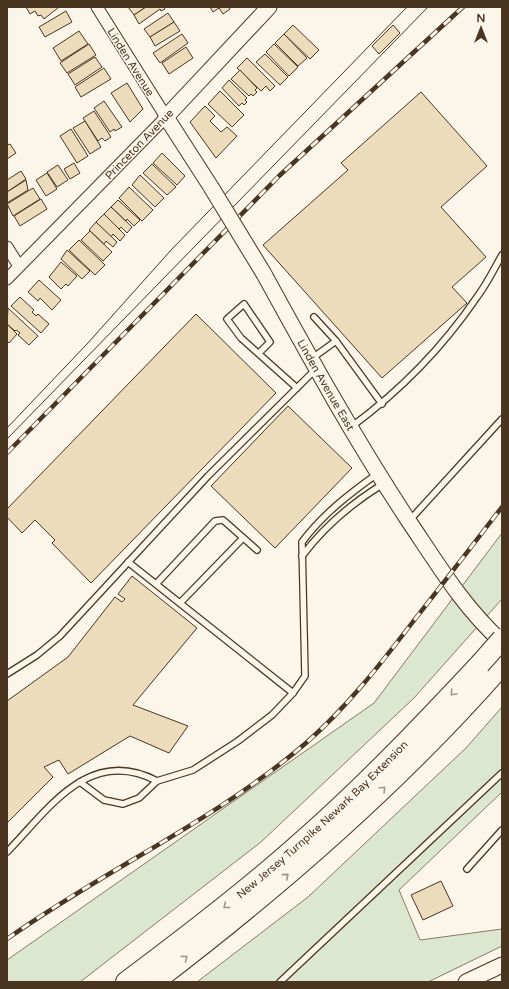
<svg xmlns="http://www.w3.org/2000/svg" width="509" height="989" font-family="'Varela Round',sans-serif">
<rect width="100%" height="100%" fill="#fbf6e9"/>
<g fill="#dce7d0" stroke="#887966">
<polygon points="502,533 502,599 414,698 261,842 80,982 7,982 7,960 374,703"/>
<polygon points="502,707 502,792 399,890 420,940 502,929 502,946 428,982 197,982 308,897 466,748"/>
</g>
<g fill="#ecdcbc" stroke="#4a3520">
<polygon points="26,7 59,7 44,19 41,15 38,16 35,11 30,14"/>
<polygon points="128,7 146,7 134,15"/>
<polygon points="146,7 164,7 165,9 161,11 160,9 139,24 134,15"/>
<polygon points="210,7 229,7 230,9 223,14 219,8 213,12"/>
<polygon points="66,11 72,22 45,37 39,27"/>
<polygon points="168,13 174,22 150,37 144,29"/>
<polygon points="174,22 180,31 155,46 150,37"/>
<polygon points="293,25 319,50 310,59 284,34"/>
<polygon points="393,25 400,33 379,54 372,46"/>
<polygon points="79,31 88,44 61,61 53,48"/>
<polygon points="182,34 188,43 160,63 153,53"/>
<polygon points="284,34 307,58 298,66 275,43"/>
<polygon points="89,44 96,55 67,73 60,63"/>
<polygon points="274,44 298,67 289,76 266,52"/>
<polygon points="186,47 193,58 169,74 162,63"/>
<polygon points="265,54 288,77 280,85 256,62"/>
<polygon points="95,57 102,67 75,85 68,74"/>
<polygon points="247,58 275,86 270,91 266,86 261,91 237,68"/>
<polygon points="104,68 111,79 81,97 75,87"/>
<polygon points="240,70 257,88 255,90 257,92 253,96 251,94 249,96 231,79"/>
<polygon points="229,80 247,98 245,100 247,102 244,105 242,103 239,106 222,88"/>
<polygon points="127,83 143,109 130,122 111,93"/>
<polygon points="220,91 244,115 232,127 208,104"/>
<polygon points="421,92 487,166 441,207 486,257 452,287 467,303 382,378 263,245 348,170 341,163"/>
<polygon points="104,101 122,127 115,131 114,129 110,132 94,108"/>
<polygon points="205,106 215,116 210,121 221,132 227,127 237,136 216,158 190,122"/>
<polygon points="94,111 111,137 105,141 102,138 98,141 83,118"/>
<polygon points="85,121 101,147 90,154 73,128"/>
<polygon points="71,129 88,156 77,163 60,136"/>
<polygon points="10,144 16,153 7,159 7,161 7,145"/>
<polygon points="162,153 185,176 177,185 153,163"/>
<polygon points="74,163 80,173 70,179 64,169"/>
<polygon points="152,164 176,187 167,195 143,173"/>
<polygon points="58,165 68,180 57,187 47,172"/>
<polygon points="21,171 26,179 7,192 7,180"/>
<polygon points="47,173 57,189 46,196 36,180"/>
<polygon points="140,175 164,198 155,207 132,185"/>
<polygon points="26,180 28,190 7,203 7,192"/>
<polygon points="129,187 153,210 142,221 119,198"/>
<polygon points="33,188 40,199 13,216 7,204"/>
<polygon points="41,199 47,209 20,226 14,216"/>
<polygon points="118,200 140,220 134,226 127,219 126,221 111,207"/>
<polygon points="111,207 132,227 127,233 121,227 119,229 104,214"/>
<polygon points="104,214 125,235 120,241 113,234 111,237 96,222"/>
<polygon points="96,222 117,242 113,247 106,241 104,244 89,230"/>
<polygon points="90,231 112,252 103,261 81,240"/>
<polygon points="79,240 105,265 95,275 69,250"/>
<polygon points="67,250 90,271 82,279 61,259"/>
<polygon points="61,262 77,276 68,286 66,284 61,289 49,277"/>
<polygon points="39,280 61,300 52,310 40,298 38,301 28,292"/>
<polygon points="20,297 34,310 32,312 36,316 38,314 49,324 41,333 11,306"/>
<polygon points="8,308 38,336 29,345 18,335 20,333 16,330 15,331 7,324"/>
<polygon points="196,314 276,393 91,583 52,543 55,540 35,520 22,533 7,517 7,509"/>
<polygon points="7,324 17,334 9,343 7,341"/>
<polygon points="288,406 352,468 275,548 211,486"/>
<polygon points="132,576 197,628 133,705 188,726 169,753 130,736 68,774 59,760 44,767 53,777 7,823 7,701 68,657 115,597 122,602 125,599 118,594"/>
<polygon points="441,881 453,906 423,920 411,895"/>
</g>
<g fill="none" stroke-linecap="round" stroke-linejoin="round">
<g stroke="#4a3520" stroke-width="8">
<g id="lane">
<polyline points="314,317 336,341 382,404"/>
<polyline points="259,353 270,342 244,304 227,319 241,338 297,388"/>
<polyline points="311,359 336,341"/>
<path d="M351,427C400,391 443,347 477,297C487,284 494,269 502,255"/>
<polyline points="409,521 502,419"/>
<path d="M302,556C324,527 352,503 383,484"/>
<polyline points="128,562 293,693"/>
<polyline points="157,583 215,521 223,520 257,550"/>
<polyline points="181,602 243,538"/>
<polyline points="7,674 37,655 60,636 208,476 316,369"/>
<path d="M80,782L104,800L123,804L139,798L157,781L193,770L238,741L272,715L293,693L305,676L302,542C323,514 349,494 377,474"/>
<path d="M7,852C48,810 89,745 157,781"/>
<polyline points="467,869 502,830"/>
<polyline points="280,982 502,773"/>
</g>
</g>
<g stroke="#4a3520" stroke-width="13">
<g id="street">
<polyline points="7,247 19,266"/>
<polyline points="7,279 166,117 97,7"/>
</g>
</g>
<g stroke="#4a3520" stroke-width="17">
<g id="secondary">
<polyline points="211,187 166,117 269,7"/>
<path id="s1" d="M264,274C310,358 356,441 408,520C437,563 463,607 502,642"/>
<polyline points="466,982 502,965"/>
</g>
</g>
<g stroke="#4a3520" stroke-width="22">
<g id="highway">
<path id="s2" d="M126,982C185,938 244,893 299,844C363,788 422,726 480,664"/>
<path d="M154,982C279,887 398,784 502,665"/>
</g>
</g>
<use href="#lane" stroke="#fbf6e9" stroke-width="5.5"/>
<use href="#street" stroke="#fbf6e9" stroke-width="11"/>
<use href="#secondary" stroke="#fbf6e9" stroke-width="15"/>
<use href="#highway" stroke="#fbf6e9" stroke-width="20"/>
<g stroke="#4a3520" stroke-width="1">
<polyline points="7,428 87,344 172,249 407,7"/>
<polyline points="7,439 428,7"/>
</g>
<g stroke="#4a3520" stroke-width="4.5">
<g id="rail">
<polyline points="7,453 279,176 463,7"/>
<path d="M7,939C104,870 215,821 306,743C346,708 379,666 412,623C442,585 472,546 502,507"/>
</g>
</g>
<use href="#rail" stroke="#fbf6e9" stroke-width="3" stroke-dasharray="9" stroke-linecap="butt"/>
<g stroke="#4a3520" stroke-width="17" stroke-linecap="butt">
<polyline id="secondary-bridge" points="211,187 264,274"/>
</g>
<g stroke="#4a3520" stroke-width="22" stroke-linecap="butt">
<polyline id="highway-bridge" points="480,664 502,639"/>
</g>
<use href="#secondary-bridge" stroke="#fbf6e9" stroke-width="15"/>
<use href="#highway-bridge" stroke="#fbf6e9" stroke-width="20"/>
</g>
<defs><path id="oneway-chevron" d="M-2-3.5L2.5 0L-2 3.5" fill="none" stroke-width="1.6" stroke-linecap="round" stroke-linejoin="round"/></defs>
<g stroke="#a29684">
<use href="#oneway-chevron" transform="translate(453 693) rotate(133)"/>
<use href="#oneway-chevron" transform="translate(383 789) rotate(-45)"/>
<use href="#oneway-chevron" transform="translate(286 876) rotate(-40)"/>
<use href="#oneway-chevron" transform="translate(226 906) rotate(142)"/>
<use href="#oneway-chevron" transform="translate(185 958) rotate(-37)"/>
</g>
<g text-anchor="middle" stroke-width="3" stroke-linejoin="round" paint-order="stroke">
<g font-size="11" fill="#4a3520" stroke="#fbf6e9">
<text transform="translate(131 62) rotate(58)" y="4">Linden Avenue</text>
<text transform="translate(139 144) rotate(-46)" y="4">Princeton Avenue</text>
<text dy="4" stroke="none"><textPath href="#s1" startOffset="127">Linden Avenue East</textPath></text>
<text dy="4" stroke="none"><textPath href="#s2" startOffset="255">New Jersey Turnpike Newark Bay Extension</textPath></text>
</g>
</g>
<rect width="509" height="989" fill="none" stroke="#4a3520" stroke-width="16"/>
<g transform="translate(481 28)" stroke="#fbf6e9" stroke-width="3" paint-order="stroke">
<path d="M0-3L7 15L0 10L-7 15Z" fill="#4a3520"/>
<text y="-6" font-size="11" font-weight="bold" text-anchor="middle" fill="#4a3520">N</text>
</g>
</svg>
